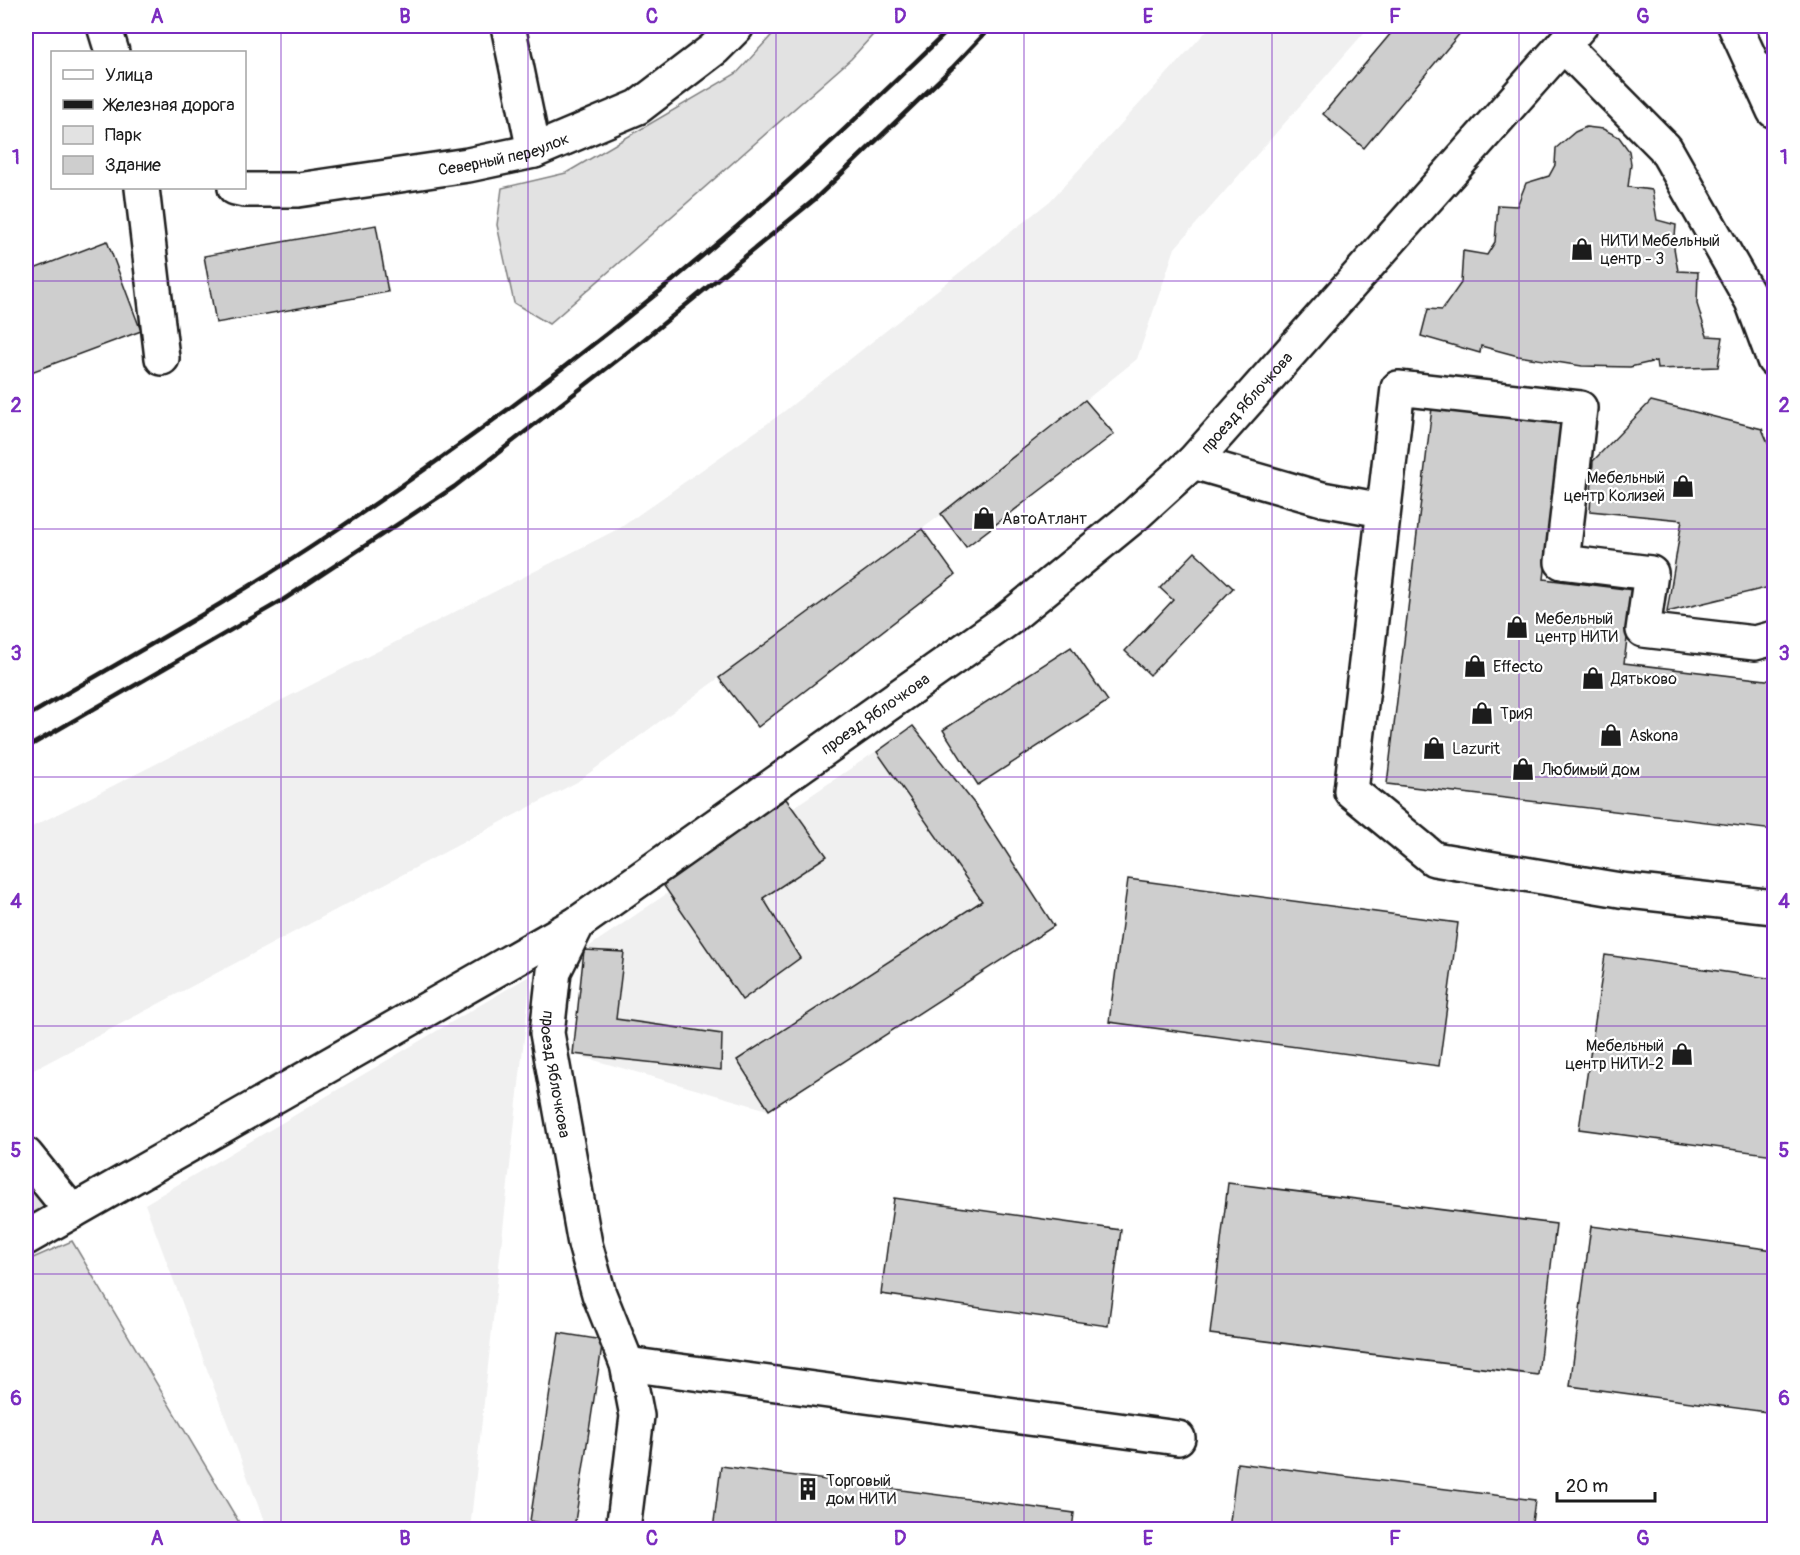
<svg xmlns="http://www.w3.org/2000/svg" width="1800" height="1555" font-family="Pangolin,sans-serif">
<rect width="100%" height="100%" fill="#fff"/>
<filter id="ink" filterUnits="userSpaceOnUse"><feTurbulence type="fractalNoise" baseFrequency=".0167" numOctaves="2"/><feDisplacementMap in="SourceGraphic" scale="12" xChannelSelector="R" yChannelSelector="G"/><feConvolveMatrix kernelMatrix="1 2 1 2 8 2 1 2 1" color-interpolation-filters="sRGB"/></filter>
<g filter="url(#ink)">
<g fill="#f0f0f0">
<polygon points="1211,26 1370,26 1175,248 1137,359 960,501 577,782 26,1074 26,830 620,528 782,413 1050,201"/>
<polygon points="913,726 1054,926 768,1110 573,1054 584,950"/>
<polygon points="531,975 470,1529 267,1529 145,1204"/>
</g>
<g fill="#e2e2e2" stroke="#7f7f7f" stroke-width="1.5">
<polygon points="780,26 881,26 851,59 549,324 514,303 497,225 502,188 566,173 737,73"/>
<polygon points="26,1181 48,1209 26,1219"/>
<polygon points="72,1241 243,1529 26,1529 26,1261"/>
</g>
<g fill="#cecece" stroke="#1c1c1c" stroke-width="1.5">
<polygon points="1397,26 1466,26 1364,148 1323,114"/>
<polygon points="1586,127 1603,129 1619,137 1629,151 1631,164 1628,187 1652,190 1657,220 1676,225 1674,248 1678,271 1698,272 1697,304 1707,336 1723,337 1718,367 1657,369 1656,361 1630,367 1582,366 1518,356 1481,346 1480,353 1421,336 1428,309 1442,310 1461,283 1463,251 1487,255 1495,242 1498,205 1517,206 1526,183 1549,176 1555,165 1556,148 1575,132"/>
<polygon points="376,225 388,292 216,323 204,256"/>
<polygon points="107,241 141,331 26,374 26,272"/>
<polygon points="1085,400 1114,434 966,547 941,514"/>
<polygon points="1651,401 1762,429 1774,457 1774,586 1667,612 1682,520 1590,511 1593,461"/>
<polygon points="1432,408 1562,424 1544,579 1633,590 1624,663 1774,681 1774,830 1387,784"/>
<polygon points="922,529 955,575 758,727 719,678"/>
<polygon points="1195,552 1233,588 1150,675 1125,651 1173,600 1160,588"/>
<polygon points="1071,647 1108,701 978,785 943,730"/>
<polygon points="913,726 977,807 1054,926 769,1110 737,1060 982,901 877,752"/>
<polygon points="786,799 827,856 763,898 800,958 742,1000 660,880"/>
<polygon points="1128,879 1458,923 1439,1066 1109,1022"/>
<polygon points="584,950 624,952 616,1019 722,1034 721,1070 573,1054"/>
<polygon points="1605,955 1774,979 1774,1155 1579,1129"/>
<polygon points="1228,1183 1556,1224 1538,1375 1210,1334"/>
<polygon points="894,1198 1121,1230 1108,1326 881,1294"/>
<polygon points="1591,1226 1774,1250 1774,1413 1570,1386"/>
<polygon points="559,1333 603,1340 574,1528 530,1521"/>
<polygon points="1237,1463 1535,1500 1531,1530 1229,1530"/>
<polygon points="721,1466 1074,1513 1072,1530 713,1530"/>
</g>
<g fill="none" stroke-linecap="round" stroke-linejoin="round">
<g stroke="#1c1c1c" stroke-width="38">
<g id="minor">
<polyline points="508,26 534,151"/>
<polyline points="1563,45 1665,148 1752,301 1774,360"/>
<polyline points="142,188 162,358"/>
<polyline points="1193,462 1322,499 1382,510"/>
<polyline points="1774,638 1755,643 1643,630 1651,573 1562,562 1580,408 1398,388 1351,791 1434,859 1620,890 1774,907"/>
<path id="s1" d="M578,923L554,971L547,1033L585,1244L599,1294L627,1364L637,1416L623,1530"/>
<polyline points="26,1155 72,1212"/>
<path id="s2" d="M26,1238L578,923L1007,620L1135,515L1193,462L1580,26"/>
<polyline points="627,1364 1178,1438"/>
</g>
</g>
<g stroke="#1c1c1c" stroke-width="38">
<g id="major">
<polyline points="104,26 112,52"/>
<polyline points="1735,26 1774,111"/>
<path id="s3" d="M235,188L244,190H298L468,165L534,151L638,107L714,49L737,26"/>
</g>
</g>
<use href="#minor" stroke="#fff" stroke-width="33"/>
<use href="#major" stroke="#fff" stroke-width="33"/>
<g stroke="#1c1c1c" stroke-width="4.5">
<path d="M26,717C126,658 229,602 326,537C460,448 590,351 713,247C796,177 875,100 953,26"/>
<polyline points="26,748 283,600 454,487 642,341 814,200 952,68 992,26"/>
</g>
</g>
</g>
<path fill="none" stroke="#7b2cbf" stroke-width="1.5" stroke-opacity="0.55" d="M281,26V1530M528,26V1530M776,26V1530M1024,26V1530M1272,26V1530M1519,26V1530M26,281H1774M26,529H1774M26,777H1774M26,1026H1774M26,1274H1774"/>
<defs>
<g id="shop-bare" transform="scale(1.8)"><path d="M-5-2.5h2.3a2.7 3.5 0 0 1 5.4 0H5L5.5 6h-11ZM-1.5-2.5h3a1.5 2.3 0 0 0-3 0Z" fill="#1c1c1c" stroke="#fff" stroke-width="2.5" paint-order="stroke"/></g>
<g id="building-bare" transform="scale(1.8)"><path d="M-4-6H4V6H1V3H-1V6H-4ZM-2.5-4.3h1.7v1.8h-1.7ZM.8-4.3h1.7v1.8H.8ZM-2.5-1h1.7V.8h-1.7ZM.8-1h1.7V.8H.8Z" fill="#1c1c1c" stroke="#fff" stroke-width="2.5" paint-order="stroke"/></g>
</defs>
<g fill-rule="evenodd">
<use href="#shop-bare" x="1582" y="249"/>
<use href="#shop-bare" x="1683" y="486"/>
<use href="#shop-bare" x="984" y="518"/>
<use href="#shop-bare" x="1517" y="627"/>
<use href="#shop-bare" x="1475" y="666"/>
<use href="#shop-bare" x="1593" y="678"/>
<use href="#shop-bare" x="1482" y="713"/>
<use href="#shop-bare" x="1611" y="735"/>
<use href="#shop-bare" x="1434" y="748"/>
<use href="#shop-bare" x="1523" y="769"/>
<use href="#shop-bare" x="1682" y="1054"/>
<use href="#building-bare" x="808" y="1489"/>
</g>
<g text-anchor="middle" stroke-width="4.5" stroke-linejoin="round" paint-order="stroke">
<g font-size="16" fill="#1c1c1c" stroke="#fff">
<text dy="6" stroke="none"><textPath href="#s3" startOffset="272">Северный переулок</textPath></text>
<text dy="6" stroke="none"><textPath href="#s2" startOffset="1485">проезд Яблочкова</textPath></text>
<text dy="6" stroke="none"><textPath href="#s2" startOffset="999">проезд Яблочкова</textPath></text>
<text dy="6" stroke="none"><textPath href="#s1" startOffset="158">проезд Яблочкова</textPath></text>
</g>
<g font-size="16" fill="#1c1c1c" stroke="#fff" text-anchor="start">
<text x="1600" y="246">НИТИ Мебельный<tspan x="1600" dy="18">центр - 3</tspan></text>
<text x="1665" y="483" text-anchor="end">Мебельный<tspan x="1665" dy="18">центр Колизей</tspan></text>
<text x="1002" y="524">АвтоАтлант</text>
<text x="1535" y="624">Мебельный<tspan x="1535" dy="18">центр НИТИ</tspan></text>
<text x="1493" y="672">Effecto</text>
<text x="1611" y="684">Дятьково</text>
<text x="1500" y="719">ТриЯ</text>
<text x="1629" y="741">Askona</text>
<text x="1452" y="754">Lazurit</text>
<text x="1541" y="775">Любимый дом</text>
<text x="1664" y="1051" text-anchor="end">Мебельный<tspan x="1664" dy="18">центр НИТИ-2</tspan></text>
<text x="826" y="1486">Торговый<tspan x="826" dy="18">дом НИТИ</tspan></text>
</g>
</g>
<rect width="1800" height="1555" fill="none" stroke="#fff" stroke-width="66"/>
<rect x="51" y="51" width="195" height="138" fill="#ffffff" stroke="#a4a4a4" stroke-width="1.5"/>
<rect x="63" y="70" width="30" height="9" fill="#ffffff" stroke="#a4a4a4" stroke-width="1.5"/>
<text x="105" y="81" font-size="18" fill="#1c1c1c">Улица</text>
<rect x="63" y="100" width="30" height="9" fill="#1c1c1c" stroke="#a4a4a4" stroke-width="1.5"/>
<text x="105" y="111" font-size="18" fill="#1c1c1c">Железная дорога</text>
<rect x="63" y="126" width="30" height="18" fill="#e2e2e2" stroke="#a4a4a4" stroke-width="1.5"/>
<text x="105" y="141" font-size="18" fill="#1c1c1c">Парк</text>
<rect x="63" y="156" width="30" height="18" fill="#cecece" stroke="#a4a4a4" stroke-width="1.5"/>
<text x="105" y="171" font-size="18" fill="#1c1c1c">Здание</text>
<path d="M1557 1492v9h98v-9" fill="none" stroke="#1c1c1c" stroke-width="3"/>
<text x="1566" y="1492" font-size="18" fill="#1c1c1c" stroke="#ffffff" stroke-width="4.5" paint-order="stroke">20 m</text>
<rect x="33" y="33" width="1734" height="1489" fill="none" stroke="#7b2cbf" stroke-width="2"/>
<g font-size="20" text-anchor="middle" font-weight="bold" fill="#7b2cbf">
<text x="157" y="23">A</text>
<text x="405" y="23">B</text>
<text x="652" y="23">C</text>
<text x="900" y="23">D</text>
<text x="1148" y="23">E</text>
<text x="1395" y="23">F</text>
<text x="1643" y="23">G</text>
<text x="16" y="164">1</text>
<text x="1784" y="164">1</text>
<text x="16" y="412">2</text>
<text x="1784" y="412">2</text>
<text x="16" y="660">3</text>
<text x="1784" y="660">3</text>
<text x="16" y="908">4</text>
<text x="1784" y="908">4</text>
<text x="16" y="1157">5</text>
<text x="1784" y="1157">5</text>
<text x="16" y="1405">6</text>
<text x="1784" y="1405">6</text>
<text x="157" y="1545">A</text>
<text x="405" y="1545">B</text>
<text x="652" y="1545">C</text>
<text x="900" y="1545">D</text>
<text x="1148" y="1545">E</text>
<text x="1395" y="1545">F</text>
<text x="1643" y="1545">G</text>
</g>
</svg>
